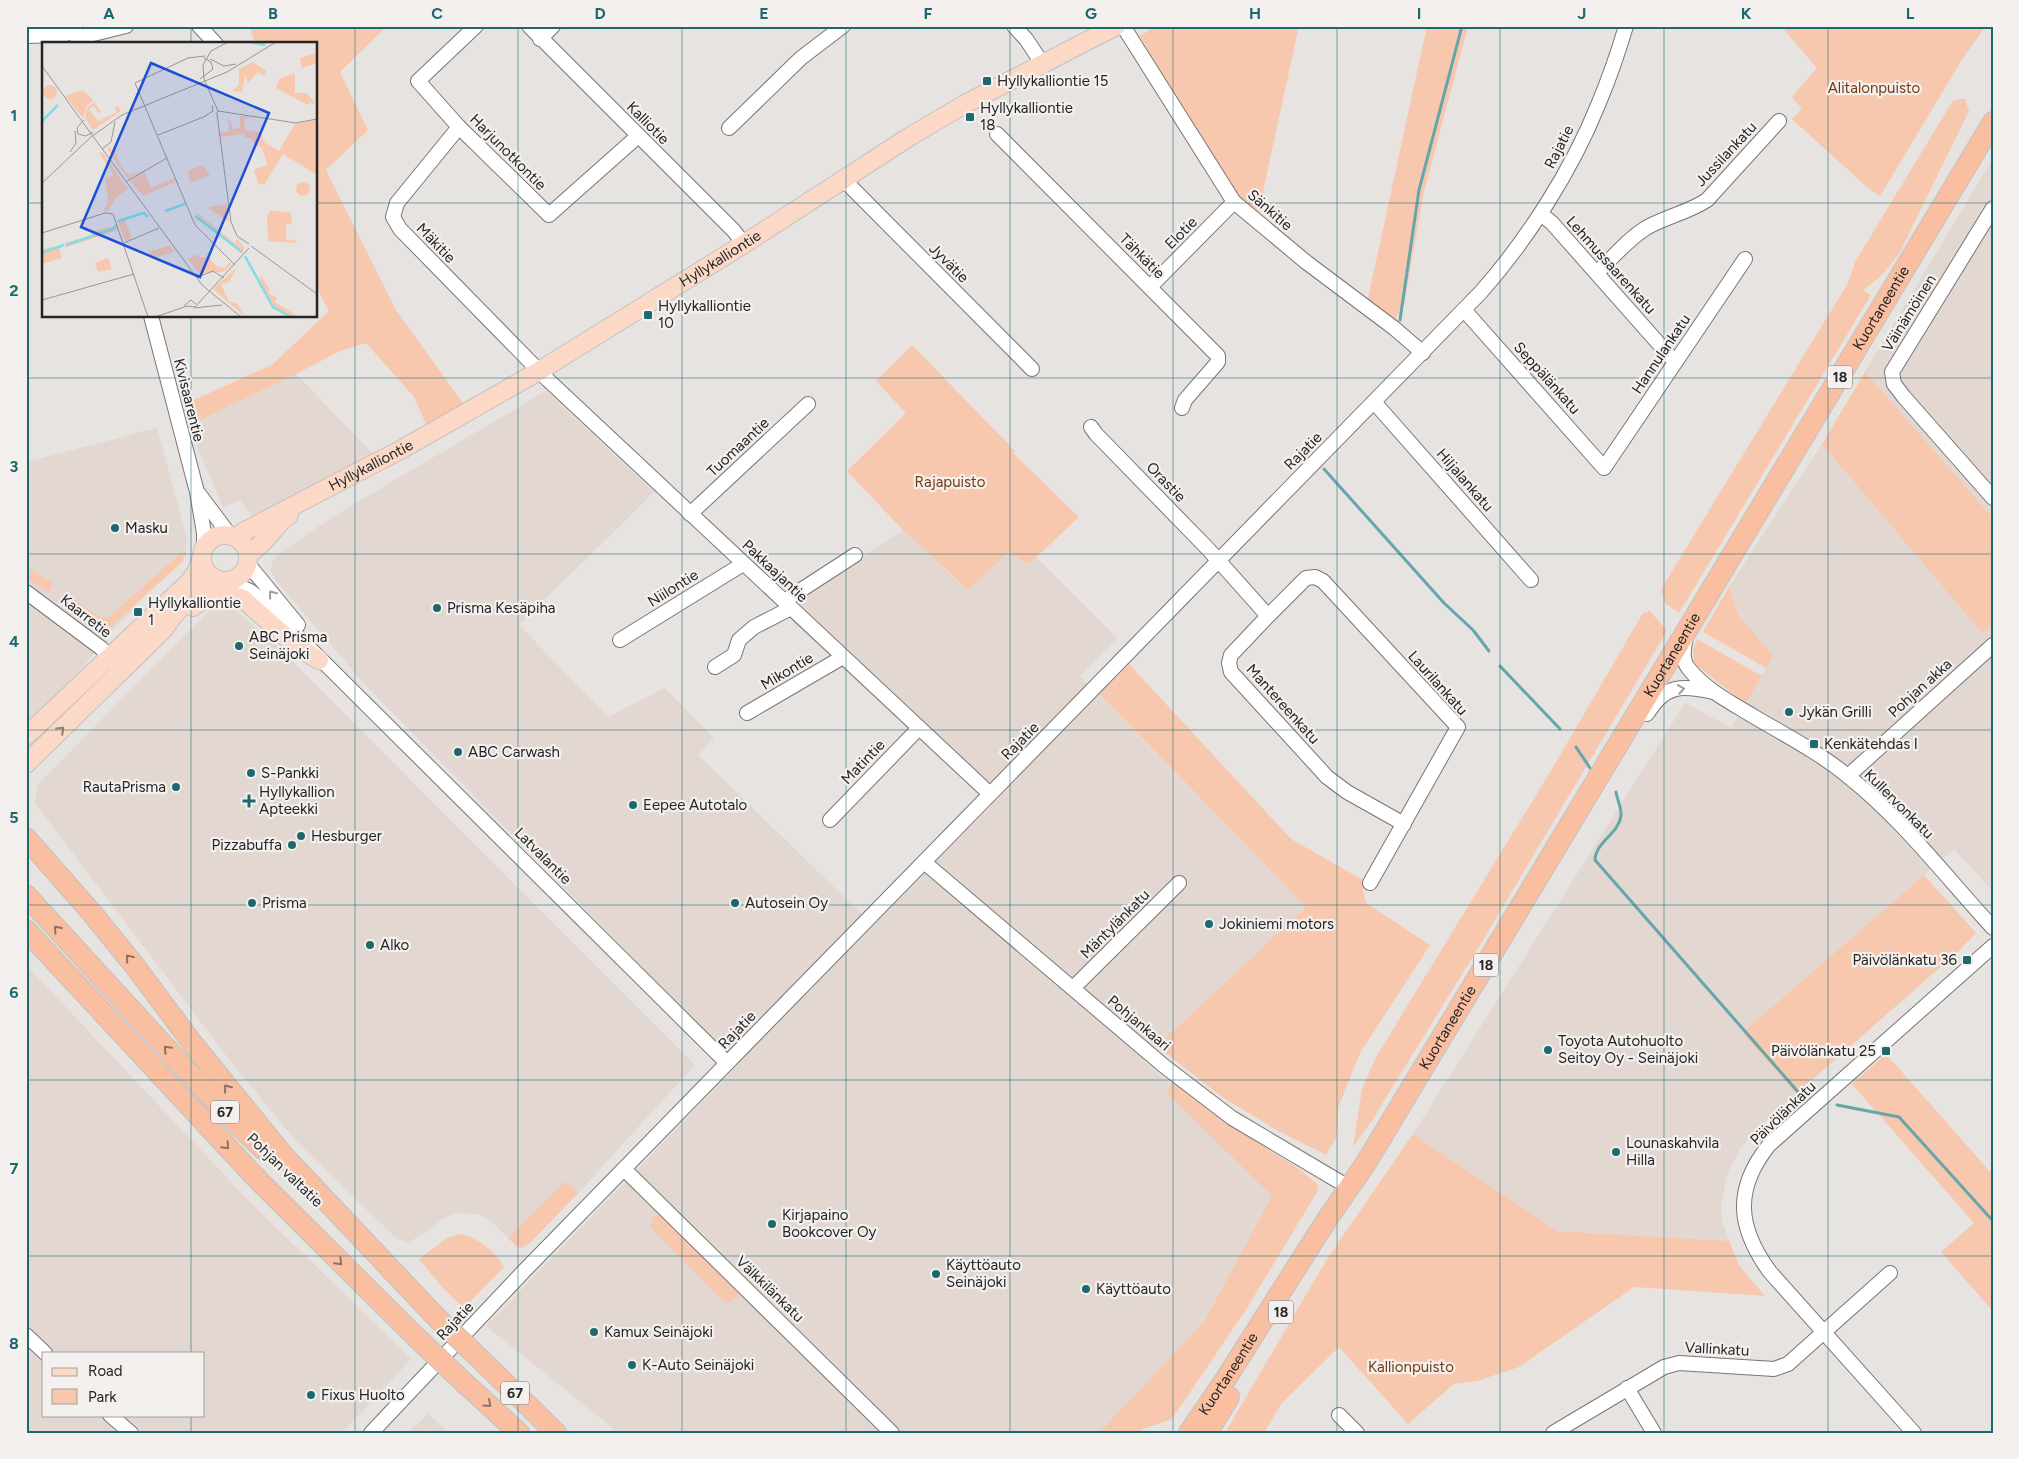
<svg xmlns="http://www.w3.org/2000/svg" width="2019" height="1459" font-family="Figtree,sans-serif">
<rect width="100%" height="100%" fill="#e6e3e1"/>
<g fill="#e2d7d1" fill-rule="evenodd">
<polygon points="1993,158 1993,518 1865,372"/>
<polygon points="296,374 374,455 253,517 240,500 223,507 188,426"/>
<polygon points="546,391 654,492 519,625 608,717 665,688 714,738 698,755 872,924 991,806 782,612 903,530 967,590 1008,553 1029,563 1036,557 1117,638 1080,676 1306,907 1142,1060 1295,1189 1216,1335 1116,1433 619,1433 486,1326 738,1065 363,682 277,582 271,572 272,562 280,553 334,516"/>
<polygon points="157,428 187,539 185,555 145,591 129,614 116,626 77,674 26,725 26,462"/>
<polygon points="1822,444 1982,633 1993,624 1993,891 1954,849 1742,1033 1796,1094 1752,1134 1740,1149 1727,1174 1721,1206 1722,1221 1729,1241 1557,1231 1413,1134 1685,703 1731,728 1773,656 1738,614 1729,587"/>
<polygon points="223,608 234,609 243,616 278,647 695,1065 578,1193 566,1181 508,1238 492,1222 478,1214 455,1213 442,1219 428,1231 407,1243 396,1238 295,1140 228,1058 35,803 37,785 210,610"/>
<path d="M26,965L249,1201L411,1359L342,1433H26ZM44,1353H204V1415H44Z"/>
<polygon points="428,1414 449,1433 408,1433"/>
</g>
<g fill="#f8c8ae">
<polygon points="250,26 387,26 340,72 368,130 326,170 396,310 465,406 427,426 414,397 366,343 340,351 296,374 188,426 183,405 273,364 329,311 316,286 316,44 255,44"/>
<path d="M1156,26H1299L1258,214C1229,190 1212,157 1193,125C1175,95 1157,66 1140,36Z"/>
<polygon points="1427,26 1468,26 1424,192 1404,305 1394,321 1367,303"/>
<polygon points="1781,26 1985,26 1985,27 1963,58 1880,196 1867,187 1792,119 1802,109 1792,97 1817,68"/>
<polygon points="1959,99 1965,99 1969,111 1899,254 1880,277 1863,290 1871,295 1679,613 1665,603 1661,589 1848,283 1855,262 1952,102"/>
<polygon points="912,345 1015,451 1013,453 1079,517 1029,564 1008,553 968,590 903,530 847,471 906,413 876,381"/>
<polygon points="1865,372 1993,518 1993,624 1982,633 1822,444"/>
<path d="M187,551L182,562L112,626C91,629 76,613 62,599L65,596H70L98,616L108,618L181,553Z"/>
<polygon points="26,567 53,583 49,592 26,578"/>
<polygon points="1729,587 1738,614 1773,656 1766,668 1703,632"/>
<polygon points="1650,611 1667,631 1477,950 1371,1122 1353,1147 1362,1089 1376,1057 1549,774 1643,613"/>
<polygon points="1697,639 1762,676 1745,704 1694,663 1693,650"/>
<polygon points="1129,664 1291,839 1363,880 1363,892 1366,903 1430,945 1360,1053 1338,1108 1337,1136 1326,1155 1280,1132 1222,1097 1157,1046 1306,907 1099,694"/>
<polygon points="1924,875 1976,933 1961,949 1796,1094 1742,1033"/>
<polygon points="1886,1054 1993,1175 1993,1311 1941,1252 1974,1223 1852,1084"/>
<polygon points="1172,1082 1226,1123 1301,1170 1318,1185 1317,1192 1247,1308 1172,1419 1143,1429 1140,1433 1099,1433 1204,1322 1272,1196 1167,1093"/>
<polygon points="1413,1134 1557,1231 1729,1241 1739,1265 1765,1296 1634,1287 1519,1367 1477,1381 1454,1384 1408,1424 1339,1347 1281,1404 1264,1433 1225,1433 1327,1259"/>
<polygon points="566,1181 578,1193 530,1243 522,1248 517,1247 508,1238"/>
<polygon points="659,1214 741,1294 728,1303 722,1300 650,1227 654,1217"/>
<path d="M461,1234C478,1238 495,1251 504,1267L464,1308L443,1288L419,1259L447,1238Z"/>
</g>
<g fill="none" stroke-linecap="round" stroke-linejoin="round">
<g stroke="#64a6ac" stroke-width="3">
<polyline points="1400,320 1419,190 1462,26"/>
<polyline points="1324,469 1444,603 1473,630 1489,651"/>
<polyline points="1500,666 1560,729"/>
<polyline points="1576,747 1590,768"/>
<path d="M1616,792C1617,799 1622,809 1621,816C1619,833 1595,843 1595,860L1799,1093"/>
<polyline points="1837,1105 1899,1117 1993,1221"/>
</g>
<g stroke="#797674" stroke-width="16">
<g id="minor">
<polyline points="199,26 216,44"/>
<polyline points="476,26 418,81 459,127 549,215 638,136"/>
<polyline points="529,26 734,231 744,244"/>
<polyline points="1014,26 1026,39 1042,63"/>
<polyline points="1123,26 1234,202 1306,262 1394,328 1423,353"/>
<polyline points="26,36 61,35 76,32"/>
<polyline points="77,38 126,26"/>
<polyline points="540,39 553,26"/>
<polyline points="459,127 397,203 393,217 400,229 548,380 990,794"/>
<polyline points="729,128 801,58 843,26"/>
<polyline points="997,134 1218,356 1218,362 1185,400 1182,408"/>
<polyline points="843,179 1032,369"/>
<polyline points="1993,208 1892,372 1894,384 1904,397 1993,498"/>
<polyline points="1541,214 1552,223 1675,362"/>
<path d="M1597,273C1612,258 1627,240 1646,228C1665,217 1687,213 1707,200L1779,121"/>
<polyline points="1150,287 1234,202"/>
<polyline points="1465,311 1604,468 1745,259"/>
<polyline points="151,316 197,492 204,533 204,547"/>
<polyline points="1374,402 1531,580"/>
<polyline points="1091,427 1096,434 1209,550 1268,616 1231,655 1229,663 1231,672 1327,777 1347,792 1404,824"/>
<polyline points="199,494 229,534"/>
<polyline points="690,514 808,404"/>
<polyline points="248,564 298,625"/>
<polyline points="226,581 250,591 259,598 727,1063"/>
<polyline points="26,592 101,648 123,670"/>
<polyline points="784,601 855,555"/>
<polyline points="1268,616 1306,578 1315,577 1323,581 1458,727 1370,883"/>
<path d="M1686,637C1684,647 1681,660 1689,669C1706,690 1730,702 1753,716C1785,735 1820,753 1849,777C1903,820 1946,877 1993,928"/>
<polyline points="620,640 743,564"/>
<polyline points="715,667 734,655 739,640 754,627 791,608"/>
<polyline points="747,713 843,657"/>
<path d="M1647,714C1665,684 1682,685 1713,692"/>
<polyline points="1848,776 1993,645"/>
<polyline points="830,820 919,728"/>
<polyline points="924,862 1164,1066 1232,1118 1350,1188"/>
<polyline points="1073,988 1179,883"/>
<polyline points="624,1169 892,1433"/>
<polyline points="26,1335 45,1353"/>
<polyline points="1627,1388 1654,1433"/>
<polyline points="110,1415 131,1433"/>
<polyline points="1339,1415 1357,1433"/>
<path d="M371,1433L525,1270L1481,292C1527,240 1572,170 1598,105C1609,79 1618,53 1626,26"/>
<polyline points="1553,1433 1664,1367 1679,1363 1774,1369 1788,1364 1890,1273"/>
<path d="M1914,1433L1770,1272C1737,1227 1734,1189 1769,1145L1993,946"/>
</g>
</g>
<g stroke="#c2c2c2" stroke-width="20">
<g id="major">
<circle cx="225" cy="558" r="23"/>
<path id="s1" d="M238,538L243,532L404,448L539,371L744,244L909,137L965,104L1116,26"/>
<path d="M248,554C264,546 274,526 289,515"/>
<path d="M193,607C208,594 224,592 243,599L296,646L319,660"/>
<polyline points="26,736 189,582 197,571 202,556"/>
<path d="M26,764L163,630C176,611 195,589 216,579"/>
</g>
</g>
<g stroke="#c2c2c2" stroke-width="22">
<g id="highway">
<polyline points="26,838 92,913 134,965 193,1044 283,1155 437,1318"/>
<polyline points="26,895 224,1111 263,1149"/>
<polyline points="26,930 258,1180 417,1338"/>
<polyline points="475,1354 556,1433"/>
<polyline points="457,1376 519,1433"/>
<path id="s2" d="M1189,1433L1227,1377L1326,1221L1366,1163L1993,122"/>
<polyline points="1207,1433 1229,1397"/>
</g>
</g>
<use href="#minor" stroke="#fff" stroke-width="14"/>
<use href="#major" stroke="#fbd9c6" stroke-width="18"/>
<use href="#highway" stroke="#f9bfa0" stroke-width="20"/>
<g stroke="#c2c2c2" stroke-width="22" stroke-linecap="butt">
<g id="highway-bridge">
<polyline points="437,1318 475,1354"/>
<polyline points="417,1338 457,1376"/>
</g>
</g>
<use href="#highway-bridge" stroke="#f9bfa0" stroke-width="20"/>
</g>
<defs><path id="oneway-chevron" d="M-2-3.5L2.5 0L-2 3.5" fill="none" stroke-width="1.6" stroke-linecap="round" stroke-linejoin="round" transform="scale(1.25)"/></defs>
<g stroke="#9d9d9d">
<use href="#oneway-chevron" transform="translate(272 594) rotate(-128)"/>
<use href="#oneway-chevron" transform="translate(1681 689) rotate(-8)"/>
</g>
<use stroke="#907f76" href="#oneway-chevron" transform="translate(61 730) rotate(-44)"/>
<g stroke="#907262">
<use href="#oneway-chevron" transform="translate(57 929) rotate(-132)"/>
<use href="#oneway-chevron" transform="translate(129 958) rotate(-129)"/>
<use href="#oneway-chevron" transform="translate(167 1049) rotate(-133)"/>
<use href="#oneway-chevron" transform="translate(227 1088) rotate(-128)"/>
<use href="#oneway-chevron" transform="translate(226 1146) rotate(47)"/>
<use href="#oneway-chevron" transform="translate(339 1262) rotate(45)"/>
<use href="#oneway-chevron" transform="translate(488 1404) rotate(42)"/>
</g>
<path fill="none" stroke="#1c686e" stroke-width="1" stroke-opacity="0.55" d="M191,26V44M355,26V1433M518,26V1433M682,26V1433M846,26V1433M1010,26V1433M1173,26V1433M1337,26V1433M1500,26V1433M1664,26V1433M1828,26V1433M26,203H44M316,203H1993M191,316V1353M26,378H1993M26,554H1993M26,730H1993M26,905H1993M26,1080H1993M26,1256H1993M191,1415V1433"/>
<g fill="#1c686e" stroke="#f3f0ee" stroke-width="2">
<rect x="982" y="76" width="10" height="10" rx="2.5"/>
<rect x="965" y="112" width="10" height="10" rx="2.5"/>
<rect x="643" y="310" width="10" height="10" rx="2.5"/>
<circle cx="115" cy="528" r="5"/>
<circle cx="437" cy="608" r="5"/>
<rect x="133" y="607" width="10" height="10" rx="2.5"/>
<circle cx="239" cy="646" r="5"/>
<circle cx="1789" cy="712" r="5"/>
<rect x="1809" y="739" width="10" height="10" rx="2.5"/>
<circle cx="458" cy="752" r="5"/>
<circle cx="251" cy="773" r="5"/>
<circle cx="176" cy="787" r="5"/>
<path d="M246.5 793.5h5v5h5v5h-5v5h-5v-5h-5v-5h5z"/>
<circle cx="633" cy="805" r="5"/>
<circle cx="301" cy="836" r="5"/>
<circle cx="292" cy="845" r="5"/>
<circle cx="252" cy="903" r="5"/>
<circle cx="735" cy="903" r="5"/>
<circle cx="1209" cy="924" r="5"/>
<circle cx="370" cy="945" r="5"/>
<rect x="1962" y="955" width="10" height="10" rx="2.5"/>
<circle cx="1548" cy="1050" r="5"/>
<rect x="1881" y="1046" width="10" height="10" rx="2.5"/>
<circle cx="1616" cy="1152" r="5"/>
<circle cx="772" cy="1224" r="5"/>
<circle cx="936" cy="1274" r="5"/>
<circle cx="1086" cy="1289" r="5"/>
<circle cx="594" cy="1332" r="5"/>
<circle cx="632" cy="1365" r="5"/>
<circle cx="311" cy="1395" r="5"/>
</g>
<g text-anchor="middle" stroke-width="4.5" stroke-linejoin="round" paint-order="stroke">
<g fill="#f3f0ee" stroke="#646261" stroke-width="1">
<rect x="1827.5" y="365.5" width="25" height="23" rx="4"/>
<rect x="1473.5" y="953.5" width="25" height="23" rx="4"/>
<rect x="211" y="1100.5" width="28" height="23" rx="4"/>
<rect x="1268.5" y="1300.5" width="25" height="23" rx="4"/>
<rect x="501" y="1381.5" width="28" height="23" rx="4"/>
</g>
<g font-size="14" font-weight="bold" fill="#262525">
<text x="1840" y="382">18</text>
<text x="1486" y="970">18</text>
<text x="225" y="1117">67</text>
<text x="1281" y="1317">18</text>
<text x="515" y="1398">67</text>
</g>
<g font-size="15" fill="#262525" stroke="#f3f0ee" text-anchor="start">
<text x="997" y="86">Hyllykalliontie 15</text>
<text x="980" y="113">Hyllykalliontie<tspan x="980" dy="17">18</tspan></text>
<text x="658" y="311">Hyllykalliontie<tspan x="658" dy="17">10</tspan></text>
<text x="125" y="533">Masku</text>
<text x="148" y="608">Hyllykalliontie<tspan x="148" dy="17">1</tspan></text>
<text x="447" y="613">Prisma Kesäpiha</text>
<text x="249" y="642">ABC Prisma<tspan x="249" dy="17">Seinäjoki</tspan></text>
<text x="1799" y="717">Jykän Grilli</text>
<text x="1824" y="749">Kenkätehdas I</text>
<text x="468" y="757">ABC Carwash</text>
<text x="261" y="778">S-Pankki</text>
<text x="166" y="792" text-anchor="end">RautaPrisma</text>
<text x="259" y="797">Hyllykallion<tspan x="259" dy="17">Apteekki</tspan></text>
<text x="643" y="810">Eepee Autotalo</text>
<text x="311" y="841">Hesburger</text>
<text x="282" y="850" text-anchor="end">Pizzabuffa</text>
<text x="262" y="908">Prisma</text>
<text x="745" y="908">Autosein Oy</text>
<text x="1219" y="929">Jokiniemi motors</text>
<text x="380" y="950">Alko</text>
<text x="1957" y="965" text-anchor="end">Päivölänkatu 36</text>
<text x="1558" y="1046">Toyota Autohuolto<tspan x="1558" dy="17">Seitoy Oy - Seinäjoki</tspan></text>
<text x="1876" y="1056" text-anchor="end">Päivölänkatu 25</text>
<text x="1626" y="1148">Lounaskahvila<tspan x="1626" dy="17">Hilla</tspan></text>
<text x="782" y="1220">Kirjapaino<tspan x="782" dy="17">Bookcover Oy</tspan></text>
<text x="946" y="1270">Käyttöauto<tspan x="946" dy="17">Seinäjoki</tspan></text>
<text x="1096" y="1294">Käyttöauto</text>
<text x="604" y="1337">Kamux Seinäjoki</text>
<text x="642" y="1370">K-Auto Seinäjoki</text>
<text x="321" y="1400">Fixus Huolto</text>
</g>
<g font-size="15" fill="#753a13" stroke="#f3f0ee">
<text x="1874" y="93">Alitalonpuisto</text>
<text x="950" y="487">Rajapuisto</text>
<text x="1411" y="1372">Kallionpuisto</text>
</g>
<g font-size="15" fill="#262525" stroke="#f3f0ee">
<text transform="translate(648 123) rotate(45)" y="5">Kalliotie</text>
<text transform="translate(1559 147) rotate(-63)" y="5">Rajatie</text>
<text transform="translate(508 152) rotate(45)" y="5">Harjunotkontie</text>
<text transform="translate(1726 154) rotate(-47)" y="5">Jussilankatu</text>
<text transform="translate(1270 210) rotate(41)" y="5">Sänkitie</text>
<text transform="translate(1181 233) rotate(-45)" y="5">Elotie</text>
<text transform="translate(436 243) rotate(46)" y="5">Mäkitie</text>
<text transform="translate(1142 256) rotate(45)" y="5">Tähkätie</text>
<text dy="5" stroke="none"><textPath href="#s1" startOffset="558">Hyllykalliontie</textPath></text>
<text transform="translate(949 263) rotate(45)" y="5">Jyvätie</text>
<text transform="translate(1611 265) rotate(48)" y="5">Lehmussaarenkatu</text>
<text dy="5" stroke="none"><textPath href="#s2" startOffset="1321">Kuortaneentie</textPath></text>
<text transform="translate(1909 313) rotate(-58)" y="5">Väinämöinen</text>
<text transform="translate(1661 354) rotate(-56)" y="5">Hannulankatu</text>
<text transform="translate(1547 378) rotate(48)" y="5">Seppälänkatu</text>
<text transform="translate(189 400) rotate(76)" y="5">Kivisaarentie</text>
<text transform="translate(738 447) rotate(-43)" y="5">Tuomaantie</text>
<text transform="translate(1303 451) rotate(-45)" y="5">Rajatie</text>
<text dy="5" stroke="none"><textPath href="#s1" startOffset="152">Hyllykalliontie</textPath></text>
<text transform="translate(1465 480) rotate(49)" y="5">Hiljalankatu</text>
<text transform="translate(1166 482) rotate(46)" y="5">Orastie</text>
<text transform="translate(775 571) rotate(43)" y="5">Pakkaajantie</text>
<text transform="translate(673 588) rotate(-32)" y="5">Niilontie</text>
<text transform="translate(86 616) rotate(38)" y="5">Kaarretie</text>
<text dy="5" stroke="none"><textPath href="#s2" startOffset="916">Kuortaneentie</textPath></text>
<text transform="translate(787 671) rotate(-31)" y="5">Mikontie</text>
<text transform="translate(1438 683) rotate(48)" y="5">Laurilankatu</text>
<text transform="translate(1920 688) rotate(-42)" y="5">Pohjan akka</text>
<text transform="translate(1283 704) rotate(48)" y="5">Mantereenkatu</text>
<text transform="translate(1020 741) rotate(-45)" y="5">Rajatie</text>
<text transform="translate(863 762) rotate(-46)" y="5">Matintie</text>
<text transform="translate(1899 804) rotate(45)" y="5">Kullervonkatu</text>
<text transform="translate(543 856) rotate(45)" y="5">Latvalantie</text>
<text transform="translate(1115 924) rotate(-45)" y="5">Mäntylänkatu</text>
<text transform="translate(1139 1023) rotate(40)" y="5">Pohjankaari</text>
<text dy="5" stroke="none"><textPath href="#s2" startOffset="481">Kuortaneentie</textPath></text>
<text transform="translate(737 1030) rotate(-46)" y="5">Rajatie</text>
<text transform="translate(1783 1113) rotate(-44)" y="5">Päivölänkatu</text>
<text transform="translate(285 1170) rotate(44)" y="5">Pohjan valtatie</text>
<text transform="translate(770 1289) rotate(44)" y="5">Välkkilänkatu</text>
<text transform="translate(455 1321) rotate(-47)" y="5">Rajatie</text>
<text transform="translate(1717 1349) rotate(3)" y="5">Vallinkatu</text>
<text dy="5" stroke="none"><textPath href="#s2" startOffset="71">Kuortaneentie</textPath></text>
</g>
</g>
<g transform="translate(42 42)">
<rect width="275" height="275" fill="#e6e3e1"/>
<path d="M275,11V21L260,26L258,16ZM211,20L224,29L222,34L216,30L206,41L203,34L200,50L190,49L197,42V27ZM253,31V51H265L275,64L268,60L266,63L234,46L237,37ZM1 50a7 7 0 1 1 14 0a7 7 0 1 1-14 0ZM41,48L51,58L44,65L41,76L23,54ZM52,60L59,70L56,71L52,64L47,67L56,79L75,70L73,66L76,64L79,69L51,88L43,76L45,66ZM186,72L191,87L198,86V74L211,75L202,77L203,88L217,90L223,101L237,109L253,82L275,77V133L241,112L226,136L231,141L226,137L222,143L216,141L212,128L225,123L220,105L213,104L210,96H204L202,92L178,95V91L187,89ZM72,103L78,123L86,133L99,129L86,137L65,107L69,106V111ZM60,110L86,147L74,155L67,168L61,170L66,159L63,136L72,133L57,111ZM160,123L168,133L148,141L146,129ZM102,129L109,146L133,136L134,140L101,154L88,139ZM254 147a7 7 0 1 1 14 0a7 7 0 1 1-14 0ZM185,162L187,180L166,166L172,164ZM228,168L249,171L250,182L244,183V197L255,199L254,201L226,199L225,176ZM155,171L193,201L195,197L202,205L200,212L154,174ZM83,177L90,197L83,199L76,179ZM75,184L77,188L24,205L23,201L50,193L49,189ZM128,203L133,209L110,217L107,210ZM16,204L20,216L0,222V207ZM156,212L159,216L167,215L174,224L183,226L188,220L190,222L181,230L157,231L146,217ZM66,216L70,227L56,230L53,221ZM194,226L187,240L179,242L187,260L195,261L202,274L171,247ZM218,232L228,248L226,251L235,256L233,260L257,275H248L231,265L219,245Z" fill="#f8c8ae"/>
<path fill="none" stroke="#7fdee6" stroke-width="2.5" d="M208,0L223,3M0,79L16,63M123,169L143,162M153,174L200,210M76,179L102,171L106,175M24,203L71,187L74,183M0,211L22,203M203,214L231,265L249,275"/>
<path fill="none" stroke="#999796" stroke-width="1" d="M163,14L146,16L93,41L153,183L193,223M168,17L182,24L194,22M0,24L24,57M158,37L171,27L169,20L162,16M23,56L160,243L199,275M176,69L254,81L275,77M174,72L176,69L162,37L161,23L169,9L186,0M175,72L189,180L195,194L207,202M163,74L171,69L170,63M42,78L35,86L36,92L44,94L51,90M116,93L164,74M60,107L69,100L73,80M28,110L34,101L33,89M85,139L125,116M0,141L49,95L80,73L185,30L234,0M0,191L63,171L71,172L106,275M82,201L117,186M209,204L275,252M152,233L156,235L171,229L182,236M0,258L92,232M142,264L149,258L154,262M152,266L180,263M113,275L145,264L153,265L207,206"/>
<path fill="#1d4ed8" fill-opacity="0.15" stroke="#1d4ed8" stroke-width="2.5" d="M109,21L227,71L158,235L39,185Z"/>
<rect width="275" height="275" fill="none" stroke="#262525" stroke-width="2.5"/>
</g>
<rect width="2019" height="1459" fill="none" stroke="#f3f0ee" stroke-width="55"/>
<rect x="42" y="1352" width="162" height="65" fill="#f3f0ee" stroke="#a19f9e"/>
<rect x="52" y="1368" width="25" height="8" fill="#fbd9c6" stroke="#a19f9e"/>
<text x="88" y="1376" font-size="15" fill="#262525">Road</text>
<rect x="52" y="1389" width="25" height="15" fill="#f8c8ae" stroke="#a19f9e"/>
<text x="88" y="1402" font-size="15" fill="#262525">Park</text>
<rect x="28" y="28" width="1964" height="1404" fill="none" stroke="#1c686e" stroke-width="2"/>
<g font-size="16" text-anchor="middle" font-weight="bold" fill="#1c686e">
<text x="109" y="19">A</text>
<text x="273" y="19">B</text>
<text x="437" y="19">C</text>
<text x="600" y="19">D</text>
<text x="764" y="19">E</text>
<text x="928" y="19">F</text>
<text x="1091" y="19">G</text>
<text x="1255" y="19">H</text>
<text x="1419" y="19">I</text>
<text x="1582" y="19">J</text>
<text x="1746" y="19">K</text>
<text x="1910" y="19">L</text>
<text x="14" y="121">1</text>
<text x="14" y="296">2</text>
<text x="14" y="472">3</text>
<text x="14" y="647">4</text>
<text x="14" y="823">5</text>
<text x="14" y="998">6</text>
<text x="14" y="1174">7</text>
<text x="14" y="1349">8</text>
</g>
</svg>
